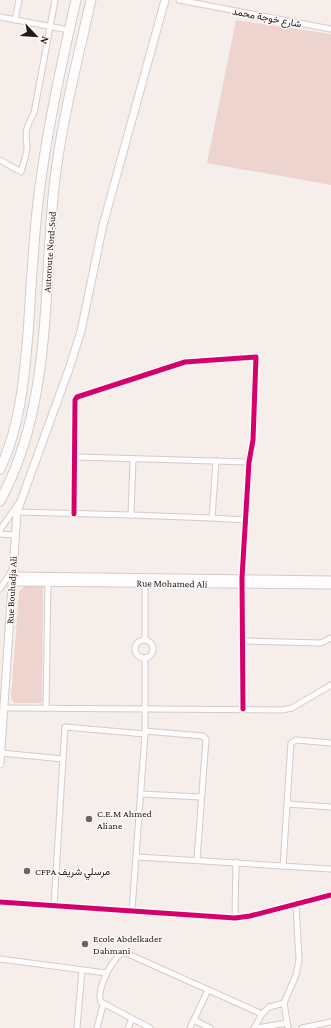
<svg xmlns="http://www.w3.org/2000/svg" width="331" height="1028" font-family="'Crimson Pro',Vazirmatn,serif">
<rect width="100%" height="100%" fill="#f6eeeb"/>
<g fill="#eed4cf">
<polygon points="236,20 331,34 331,185 207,163"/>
<polygon points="25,585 41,585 43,587 42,703 14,703 11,698 19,592"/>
</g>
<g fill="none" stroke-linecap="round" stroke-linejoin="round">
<g stroke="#d3ccca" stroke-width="7">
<g id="street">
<polyline points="179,0 331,29"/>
<polyline points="0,17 69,30"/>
<polyline points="15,20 19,0"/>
<path d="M0,160L21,172C23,164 27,154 27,147C25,131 26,127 34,113L55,0"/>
<polyline points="76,457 249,462"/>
<polyline points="216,461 212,518 246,520"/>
<polyline points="17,512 131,515 133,459"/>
<polyline points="74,514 75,400 77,397 185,362 256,357 253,440 249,462 242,578 243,709"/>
<polyline points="131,515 212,518"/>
<polyline points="0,530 18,504"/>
<polyline points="0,534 14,535"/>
<polyline points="145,583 145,640"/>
<polyline points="0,589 12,570"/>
<circle cx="144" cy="649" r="9"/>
<polyline points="242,641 321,643 331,638"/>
<polyline points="4,708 282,710 292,708 331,685"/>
<polyline points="46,708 48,582"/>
<polyline points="145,731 203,736 206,739 197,860"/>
<polyline points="1,753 63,759"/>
<polyline points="141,794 201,797"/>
<polyline points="287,804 331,807"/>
<polyline points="137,857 331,869"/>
<polyline points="283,866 291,743 296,740 331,743"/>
<polyline points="0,902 235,918 250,916 331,895"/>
<polyline points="54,905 65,727 145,734"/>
<polyline points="132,910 145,734 145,658"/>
<polyline points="235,918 236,862"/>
<polyline points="0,959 106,973"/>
<polyline points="284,1003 296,975 299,960 296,904"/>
<polyline points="284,1003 288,1028"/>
<polyline points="194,1020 210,1028"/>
<polyline points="77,1028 82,970"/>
<polyline points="97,1028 103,1005"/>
<polyline points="128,1028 132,1019"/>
<path d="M150,1028L101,1002C96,990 111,961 122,953H126L262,1014L269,1007L284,1003"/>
<polyline points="190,1028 208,990"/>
<polyline points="254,1028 262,1014"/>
<polyline points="257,1028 287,1023"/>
<polyline points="302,1028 331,1022"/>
</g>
</g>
<g stroke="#d3ccca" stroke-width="9">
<g id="secondary">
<polyline points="12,576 331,580"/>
<polyline points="12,582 331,585"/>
<polyline points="0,764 17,512 69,369 81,331 103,225 165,0"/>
</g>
</g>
<g stroke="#d3ccca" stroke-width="11">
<g id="highway">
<path d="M0,469C20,427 24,380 28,334C31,290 33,246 38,202C46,134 61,66 76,0"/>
<path d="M0,501C52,406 43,292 54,187C61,124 77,62 91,0"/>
</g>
</g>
<use href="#street" stroke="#fefcfc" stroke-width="5"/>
<use href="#secondary" stroke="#fefcfc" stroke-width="7"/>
<use href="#highway" stroke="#fefcfc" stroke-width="9"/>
<g stroke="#fefafa" stroke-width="8">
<g id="cycleway">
<polyline points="74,514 75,400 77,397 185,362 256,357 253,440 249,462 242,578 243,709"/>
<polyline points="0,902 235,918 250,916 331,895"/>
</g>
</g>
<use href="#cycleway" stroke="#d6006c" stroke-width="5"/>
</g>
<g fill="#6b6463" stroke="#fefafa" stroke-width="1.5">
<circle cx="89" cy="819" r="4"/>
<circle cx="27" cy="871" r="4"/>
<circle cx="85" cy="944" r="4"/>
</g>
<g text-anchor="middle" stroke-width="3" stroke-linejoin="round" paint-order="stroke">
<g font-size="10" fill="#201a1a" stroke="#fefafa">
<text transform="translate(267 17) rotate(11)" y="4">شارع خوجة محمد</text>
<text transform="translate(49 252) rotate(-86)" y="4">Autoroute Nord-Sud</text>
<text transform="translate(172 583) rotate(1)" y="4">Rue Mohamed Ali</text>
<text transform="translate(11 590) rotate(-87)" y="4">Rue Bouhadja Ali</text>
</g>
<g font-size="10" fill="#201a1a" stroke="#fefafa" text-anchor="start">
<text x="97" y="817">C.E.M Ahmed<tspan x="97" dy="12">Aliane</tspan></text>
<text x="35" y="875">CFPA مرسلي شريف</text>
<text x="93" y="942">Ecole Abdelkader<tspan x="93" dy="12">Dahmani</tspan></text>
</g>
</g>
<g transform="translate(36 36) rotate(115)" stroke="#fefafa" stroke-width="3" paint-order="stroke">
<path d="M0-3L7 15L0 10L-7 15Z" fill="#201a1a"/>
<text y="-6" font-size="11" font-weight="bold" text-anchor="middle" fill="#201a1a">N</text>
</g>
</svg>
